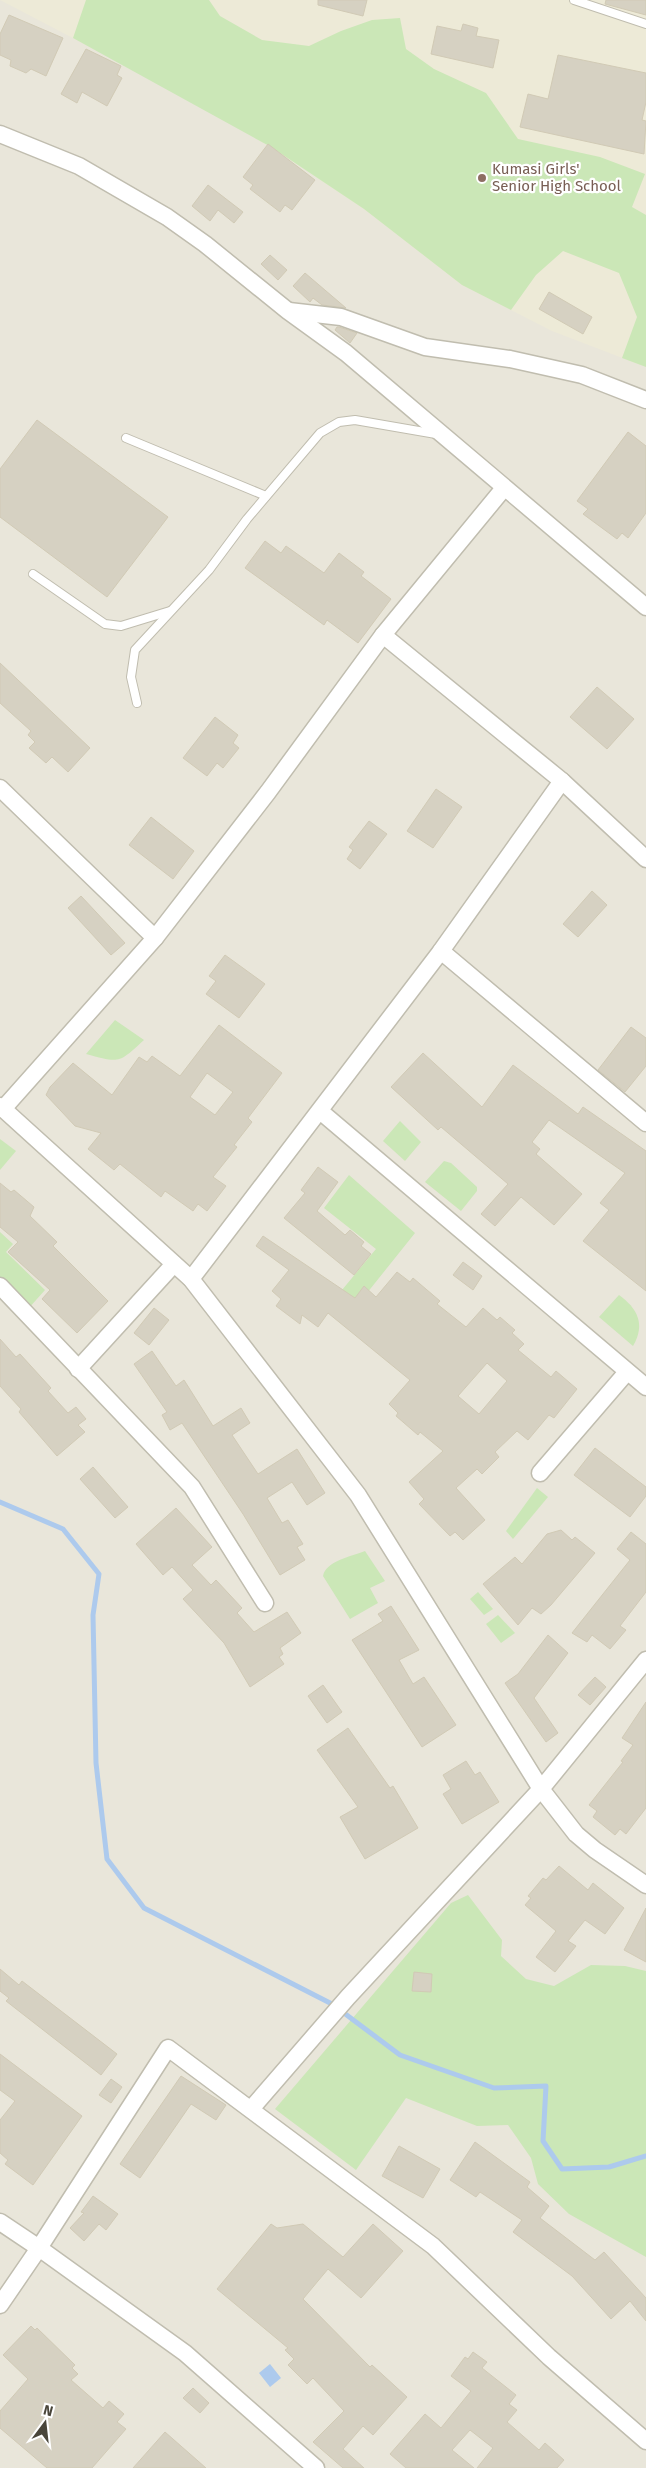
<svg xmlns="http://www.w3.org/2000/svg" width="646" height="2468" font-family="'Fira Sans',sans-serif">
<rect width="100%" height="100%" fill="#f5f3ec"/>
<rect fill="#e9e6da" x="0" y="0" width="646" height="2468"/>
<polygon fill="#edead7" points="0,0 646,0 646,367 552,331 462,285 364,209 271,147 140,73"/>
<g fill="#cbe7b7">
<polygon points="86,0 209,0 220,16 262,40 309,46 341,31 372,20 400,18 406,49 434,69 486,93 518,139 600,157 645,174 632,207 646,215 646,367 622,358 637,317 619,273 563,251 536,275 511,310 462,285 364,209 271,147 73,38"/>
<path d="M115,1020L144,1040C118,1064 120,1063 86,1054Z"/>
<polygon points="400,1121 421,1142 405,1161 383,1141"/>
<polygon points="0,1139 16,1151 0,1170"/>
<polygon points="444,1161 451,1163 477,1187 477,1191 461,1211 425,1182"/>
<polygon points="349,1175 415,1233 359,1303 342,1290 376,1249 324,1208"/>
<polygon points="0,1232 13,1244 6,1252 45,1290 28,1309 0,1278"/>
<path d="M619,1295C637,1308 646,1324 633,1346L599,1317Z"/>
<polygon points="537,1488 548,1497 513,1539 506,1531"/>
<path d="M365,1551L385,1581L370,1588L378,1603L350,1619L323,1576C326,1561 352,1556 365,1551Z"/>
<polygon points="478,1592 493,1609 484,1615 470,1599"/>
<polygon points="498,1615 515,1633 501,1643 486,1624"/>
<polygon points="468,1895 502,1940 501,1956 526,1979 554,1986 591,1965 625,1966 646,1971 646,2257 569,2214 538,2184 531,2158 508,2125 477,2126 406,2098 356,2170 275,2109 451,1903"/>
</g>
<polygon fill="#adcaed" points="270,2364 281,2378 270,2387 259,2373"/>
<g fill="none" stroke-linecap="round" stroke-linejoin="round">
<polyline stroke="#adcaed" stroke-width="5" points="0,1502 63,1529 99,1574 93,1615 96,1763 107,1859 144,1908 332,2004 400,2055 494,2088 546,2086 543,2141 562,2169 609,2167 646,2156"/>
</g>
<g fill="#d6d1c2" stroke="#d1cab5" fill-rule="evenodd">
<polygon points="318,0 367,0 363,16 318,5"/>
<polygon points="606,0 646,0 646,15 605,4"/>
<polygon points="9,15 63,38 46,76 31,69 26,73 10,66 11,60 0,55 0,34"/>
<polygon points="463,24 478,28 476,36 499,40 493,68 431,54 437,26 461,31"/>
<polygon points="86,49 121,66 117,75 122,78 107,106 82,92 77,103 61,94"/>
<polygon points="558,55 646,73 646,102 642,120 646,121 644,154 520,127 528,94 548,99"/>
<polygon points="268,144 315,180 292,210 285,205 280,212 250,189 253,185 243,177"/>
<polygon points="208,185 243,212 234,223 218,210 210,221 192,206"/>
<polygon points="270,255 287,270 278,280 261,264"/>
<polygon points="305,273 346,308 322,305 313,298 310,302 293,286"/>
<polygon points="549,292 592,317 583,334 539,309"/>
<polygon points="337,327 339,327 357,333 350,343 335,330"/>
<polygon points="37,420 168,517 107,597 0,517 0,469"/>
<polygon points="628,432 646,446 646,513 628,538 622,533 617,539 583,514 588,509 577,501"/>
<polygon points="265,541 281,553 286,546 324,573 339,553 364,572 361,576 391,599 358,643 327,620 324,625 245,568"/>
<polygon points="0,663 90,748 68,772 52,757 46,763 29,748 35,742 28,735 31,731 0,703"/>
<polygon points="597,687 634,719 607,749 570,717"/>
<polygon points="215,717 238,735 233,743 239,748 223,768 217,763 207,776 183,758"/>
<polygon points="436,789 462,807 433,848 407,831"/>
<polygon points="151,817 194,851 173,879 129,845"/>
<polygon points="369,821 387,834 360,869 347,859 353,850 349,847"/>
<polygon points="592,891 607,905 578,937 563,924"/>
<polygon points="81,896 125,943 111,955 68,908"/>
<polygon points="225,955 265,984 239,1018 206,994 216,981 209,976"/>
<path d="M219,1025L282,1073L248,1118L252,1122L234,1145L237,1147L213,1177L226,1186L207,1211L198,1204L193,1211L165,1191L161,1197L120,1164L114,1170L88,1149L101,1133L75,1126L46,1095L50,1087L73,1063L112,1095L139,1057L147,1062L152,1056L180,1076ZM207,1073L233,1092L215,1115L190,1097Z"/>
<polygon points="631,1027 646,1038 646,1066 625,1092 598,1070"/>
<polygon points="423,1053 482,1107 513,1065 578,1114 583,1107 646,1151 646,1291 583,1241 609,1210 600,1203 625,1173 549,1120 532,1142 540,1149 536,1154 582,1194 554,1225 521,1197 495,1226 481,1214 508,1184 441,1127 438,1130 391,1087"/>
<polygon points="318,1167 338,1182 317,1211 345,1235 350,1230 364,1242 361,1246 371,1254 354,1275 284,1218 305,1193 301,1190"/>
<polygon points="0,1183 11,1192 14,1190 34,1207 30,1216 57,1242 53,1246 108,1301 77,1333 42,1299 50,1290 8,1252 18,1242 0,1227"/>
<path d="M263,1236L355,1298L364,1286L376,1297L397,1272L410,1282L413,1278L440,1301L437,1304L466,1327L483,1308L497,1320L500,1317L515,1330L512,1333L524,1344L518,1350L551,1377L556,1371L577,1389L554,1418L549,1415L528,1440L517,1431L495,1452L499,1457L482,1474L477,1469L456,1488L485,1520L463,1540L455,1532L450,1536L419,1504L424,1499L409,1482L443,1451L420,1432L418,1435L396,1416L398,1413L389,1404L410,1380L328,1313L318,1327L302,1315L300,1324L276,1306L281,1299L272,1291L289,1270L256,1246ZM487,1363L507,1381L479,1414L458,1396Z"/>
<polygon points="463,1262 482,1276 473,1290 453,1275"/>
<polygon points="154,1308 169,1320 149,1345 134,1333"/>
<polygon points="0,1339 16,1357 20,1354 51,1388 48,1391 68,1413 76,1407 86,1419 78,1425 85,1432 57,1456 19,1412 21,1409 0,1386"/>
<polygon points="152,1351 176,1386 184,1380 213,1426 241,1408 250,1423 232,1435 258,1474 297,1449 325,1493 307,1505 292,1482 267,1498 282,1523 288,1520 303,1544 297,1547 305,1560 280,1575 243,1514 182,1423 170,1430 162,1415 167,1412 134,1364"/>
<polygon points="595,1448 646,1487 646,1496 630,1517 574,1475"/>
<polygon points="93,1467 128,1507 115,1518 80,1479"/>
<polygon points="176,1508 212,1547 192,1565 211,1585 216,1580 242,1608 237,1613 254,1632 287,1612 301,1633 280,1648 283,1654 279,1657 284,1664 250,1687 224,1643 183,1599 193,1590 172,1567 163,1575 136,1544"/>
<polygon points="561,1530 572,1540 575,1537 595,1553 551,1605 541,1614 532,1608 518,1625 483,1584 515,1557 522,1564 547,1534"/>
<polygon points="631,1532 646,1544 646,1592 620,1626 626,1630 610,1649 592,1635 587,1642 572,1633 630,1560 617,1549"/>
<polygon points="391,1606 419,1650 399,1660 413,1684 424,1677 456,1725 422,1747 352,1640 383,1621 378,1614"/>
<polygon points="548,1635 568,1653 534,1698 558,1733 546,1742 505,1683 518,1674"/>
<polygon points="595,1677 606,1687 590,1705 578,1695"/>
<polygon points="323,1685 342,1712 327,1723 308,1696"/>
<polygon points="646,1702 646,1808 626,1834 620,1829 615,1835 593,1817 597,1811 589,1805 623,1762 621,1761 633,1745 622,1738"/>
<polygon points="348,1728 390,1788 393,1786 418,1828 365,1859 340,1817 358,1807 317,1750"/>
<polygon points="466,1761 475,1775 480,1772 499,1802 462,1824 443,1794 451,1789 443,1775"/>
<polygon points="559,1866 588,1890 593,1883 624,1908 605,1934 585,1920 568,1941 576,1946 555,1972 536,1957 556,1931 525,1905 531,1898 528,1896 543,1878 546,1880"/>
<polygon points="646,1908 646,1962 624,1950"/>
<polygon points="0,1969 19,1985 22,1981 117,2054 101,2075 6,2001 9,1998 0,1991"/>
<polygon points="414,1972 432,1974 431,1992 412,1991"/>
<polygon points="0,2054 82,2116 33,2185 5,2164 8,2160 0,2153 0,2120 15,2101 0,2090"/>
<polygon points="181,2076 226,2105 216,2120 191,2104 140,2178 120,2164"/>
<polygon points="111,2079 122,2087 111,2103 99,2095"/>
<polygon points="475,2142 530,2182 527,2187 549,2206 540,2218 595,2260 604,2252 646,2298 646,2321 630,2301 611,2319 572,2276 513,2232 522,2220 480,2192 476,2197 450,2180"/>
<polygon points="399,2146 440,2169 423,2198 382,2176"/>
<polygon points="93,2196 118,2214 106,2230 99,2224 84,2241 70,2228 84,2213 81,2212"/>
<polygon points="271,2224 277,2228 303,2224 343,2257 373,2224 403,2251 361,2298 328,2269 303,2299 370,2367 372,2365 407,2397 373,2435 363,2426 343,2449 364,2468 343,2468 313,2442 344,2411 313,2378 307,2384 288,2365 294,2359 285,2350 288,2348 217,2289"/>
<polygon points="31,2326 35,2330 37,2328 75,2365 72,2368 78,2374 71,2380 103,2408 109,2401 124,2414 117,2422 126,2429 92,2468 47,2468 0,2428 0,2411 28,2379 3,2355"/>
<polygon points="473,2352 487,2362 482,2368 516,2395 509,2404 517,2410 507,2422 539,2450 545,2443 564,2460 557,2468 477,2468 493,2448 470,2430 452,2450 474,2468 406,2468 390,2454 425,2414 441,2428 471,2391 451,2376 465,2357 468,2359"/>
<polygon points="193,2388 209,2403 200,2413 183,2398"/>
<polygon points="165,2432 206,2468 133,2468"/>
</g>
<g fill="none" stroke-linecap="round" stroke-linejoin="round">
<g stroke="#c0bdaf" stroke-width="10">
<g id="service">
<polyline points="574,0 646,24"/>
<polyline points="126,438 266,496"/>
<polyline points="33,574 105,624 121,626 170,611"/>
<polyline points="137,703 131,677 135,650 209,570 247,519 320,433 339,422 355,420 436,434"/>
</g>
</g>
<g stroke="#c0bdaf" stroke-width="19">
<g id="minor">
<polyline points="0,134 79,166 167,217 205,244 288,311 346,353 646,607"/>
<polyline points="289,311 341,317 425,347 510,359 582,375 646,400"/>
<polyline points="383,635 562,781 646,859"/>
<polyline points="0,788 155,938"/>
<polyline points="441,951 646,1123"/>
<polyline points="0,1106 191,1279 358,1495 541,1789 576,1834 595,1850 646,1885"/>
<polyline points="3,1109 155,938 268,792 383,635 504,488"/>
<polyline points="320,1111 646,1387"/>
<polyline points="191,1279 441,951 562,781"/>
<polyline points="0,1286 192,1487 265,1603"/>
<polyline points="78,1369 174,1264"/>
<polyline points="540,1473 627,1372"/>
<polyline points="251,2109 348,1997 541,1789 646,1660"/>
<polyline points="0,2222 39,2248 0,2305"/>
<polyline points="316,2468 185,2353 39,2248 168,2048 433,2246 549,2357 646,2441"/>
</g>
</g>
<use href="#service" stroke="#fff" stroke-width="8"/>
<use href="#minor" stroke="#fff" stroke-width="16"/>
</g>
<circle fill="#8d6e63" stroke="#fff" stroke-width="2" cx="482" cy="178" r="5"/>
<g text-anchor="middle" stroke-width="4.5" stroke-linejoin="round" paint-order="stroke">
<g font-size="15" fill="#785e54" stroke="#fff" text-anchor="start">
<text x="492" y="174">Kumasi Girls'<tspan x="492" dy="17">Senior High School</tspan></text>
</g>
</g>
<g transform="translate(45 2423) rotate(15)" stroke="#ffffff" stroke-width="4" paint-order="stroke">
<path d="M0-4L9 19L0 12L-9 19Z" fill="#49453a"/>
<text y="-8" font-size="14" font-weight="bold" text-anchor="middle" fill="#49453a">N</text>
</g>
</svg>
